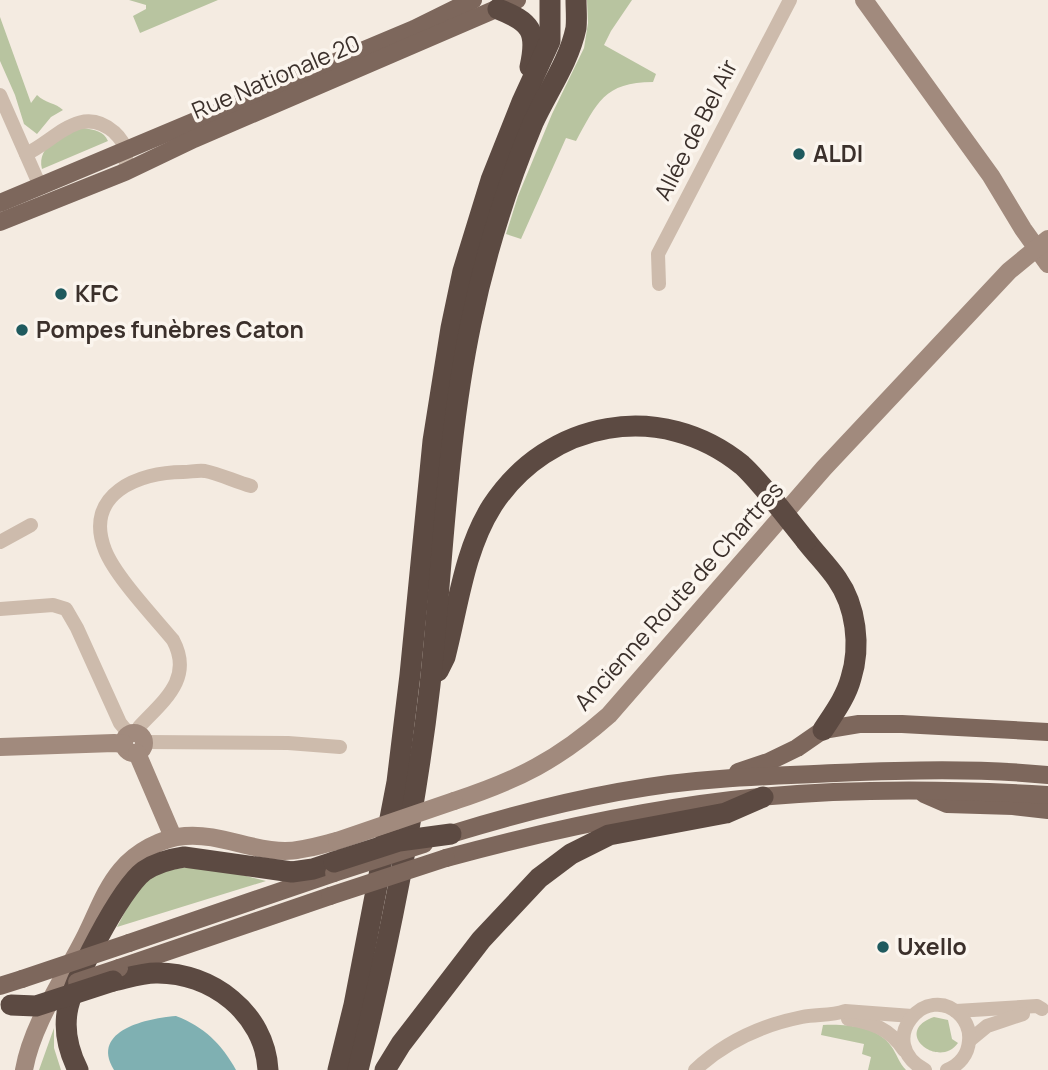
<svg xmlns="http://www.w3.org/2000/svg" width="1048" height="1070" font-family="Manrope,sans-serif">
<rect width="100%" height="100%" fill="#f4ebe1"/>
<g fill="#b8c4a0">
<polygon points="129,0 218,0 140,33 133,16 146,9 146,5"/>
<path d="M587,0H632L611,31L604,45L656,74L653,82C604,82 597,103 576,141L566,138L521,239L506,234L518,196L552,114L584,48L588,23Z"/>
<path d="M0,17L31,103L37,95C45,103 56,103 63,110L51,117L37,134L24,124L15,95L0,61Z"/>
<path d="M84,128C94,130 104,131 108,141L42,169C36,145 65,133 84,128Z"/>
<polygon points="203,865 266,881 117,927 136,891 156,872"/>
<path d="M934,1017L948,1020L952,1039L958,1043C939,1070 891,1032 934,1017Z"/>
<path d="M823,1025C846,1024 877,1026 891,1046C897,1054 899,1063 906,1070H868L871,1057L862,1054L864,1044L821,1035Z"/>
<polygon points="54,1028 54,1048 61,1070 39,1070"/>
</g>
<path fill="#7fb0b2" d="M176,1016C204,1027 221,1043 236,1070H114C89,1030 149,1018 176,1016Z"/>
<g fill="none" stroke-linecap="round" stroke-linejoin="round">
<g stroke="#cdbbac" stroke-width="14">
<polyline points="0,95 40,186"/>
<path d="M26,154C55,141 80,103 114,132C128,145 127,155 125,172"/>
<polyline points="659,284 658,254 790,0"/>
<polyline points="0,542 31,525"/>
<polyline points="0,609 53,605 66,609 77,628 120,723 129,734"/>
<path d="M138,733L139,727C163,701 194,679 173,640C154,617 115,576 105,550C83,494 139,472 183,472C190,472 198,470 205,471C220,474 236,482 251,486"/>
<polyline points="145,742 288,743 340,747"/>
<polyline points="956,1011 1037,1006 1042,1009"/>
<path d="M848,1019C872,1022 890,1029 904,1050"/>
<polyline points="970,1040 987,1026 1023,1014"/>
<path d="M695,1070C725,1042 762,1025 802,1017C816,1014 831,1016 845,1011L912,1016"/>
<path d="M925,1070C873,1042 927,979 961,1016C967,1023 970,1032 969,1041C968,1055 959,1065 947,1070"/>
</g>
<g stroke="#a18a7d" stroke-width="18">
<polyline points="864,0 991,176 1023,229 1048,264"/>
<circle cx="134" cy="743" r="10"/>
<polyline points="0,747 114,743 124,744"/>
<polyline points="137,753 173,837"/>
<path d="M454,801C518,780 558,760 609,715L824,468L1009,271L1048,239"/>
<path d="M24,1070C32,1024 65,977 86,935C97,913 105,889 121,870C136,852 161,838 185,836C219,833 251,851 285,851C303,851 320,845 337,841"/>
</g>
<g stroke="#7d675c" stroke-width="18">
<polyline points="0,203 414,29 473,0"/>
<polyline points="0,222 125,172 194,139 517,0"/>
<polyline points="738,772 768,762 797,748 823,730 859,724 902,724 1048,732"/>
<polyline points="924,794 947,804 1013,806 1048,810"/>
<path d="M451,834C538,807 628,785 720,779C759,776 798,775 836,773C907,770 977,768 1048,775"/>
<path d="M446,858C549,830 654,807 760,797C855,788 953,789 1048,795"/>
<polyline points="129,943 334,873"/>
<polyline points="119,968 330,896"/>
<polyline points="0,986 22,979"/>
</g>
<g stroke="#5c4a42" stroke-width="21">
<path d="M498,9C531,22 538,31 530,67"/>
<path d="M806,541C816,554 828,566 837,579C856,606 861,646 851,678C846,697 834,713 823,730"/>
<path d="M438,671L445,657C458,607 464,550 492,506C548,420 661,399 742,465C751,473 759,483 767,492"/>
<path d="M113,981C127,978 142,973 156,973C211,972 265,1013 268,1070"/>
<path d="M78,1070C69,1052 64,1033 67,1013C70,985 121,888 144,871C156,863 170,859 184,857L292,872L313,869L334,862"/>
<polyline points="338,1070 354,1005 397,782 410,675 433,441 451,328 463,271 491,180 522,102 550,41 550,0"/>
<path d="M358,1070C389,943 415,815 430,685C443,564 446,443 471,323C485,255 506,188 533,123C547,92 569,62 576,28C577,19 576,9 576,0"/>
<polyline points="385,1070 401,1044 481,940 539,878 571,854 609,835 726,813 763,797"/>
</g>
<polyline stroke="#a18a7d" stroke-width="18" points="337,841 454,801"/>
<g stroke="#7d675c" stroke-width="18">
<polyline points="334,873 424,844"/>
<polyline points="330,896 446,858"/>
<polyline points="22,979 129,943"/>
<polyline points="77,982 119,968"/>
</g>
<g stroke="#5c4a42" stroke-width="21">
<polyline points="767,492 806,541"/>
<polyline points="334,862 399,841 451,834"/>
<polyline points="11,1005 36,1006 113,981"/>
</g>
</g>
<g fill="#1f5a5e" stroke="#fbf5ee" stroke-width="2.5">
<circle cx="799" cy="154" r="7"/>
<circle cx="61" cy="294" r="7"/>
<circle cx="22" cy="330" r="7"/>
<circle cx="883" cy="947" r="7"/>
</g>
<g text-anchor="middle" stroke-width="7" stroke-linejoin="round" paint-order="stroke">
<g font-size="23" fill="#3b302b" stroke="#fbf5ee">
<text transform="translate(276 77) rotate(-23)" y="8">Rue Nationale 20</text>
<text transform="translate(696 130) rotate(-63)" y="8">Allée de Bel Air</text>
<text transform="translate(679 596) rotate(-48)" y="8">Ancienne Route de Chartres</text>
</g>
<g font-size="23" font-weight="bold" fill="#3b302b" stroke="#fbf5ee" text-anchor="start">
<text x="813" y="162">ALDI</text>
<text x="75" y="302">KFC</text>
<text x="36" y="338">Pompes funèbres Caton</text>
<text x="897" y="955">Uxello</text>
</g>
</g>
</svg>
